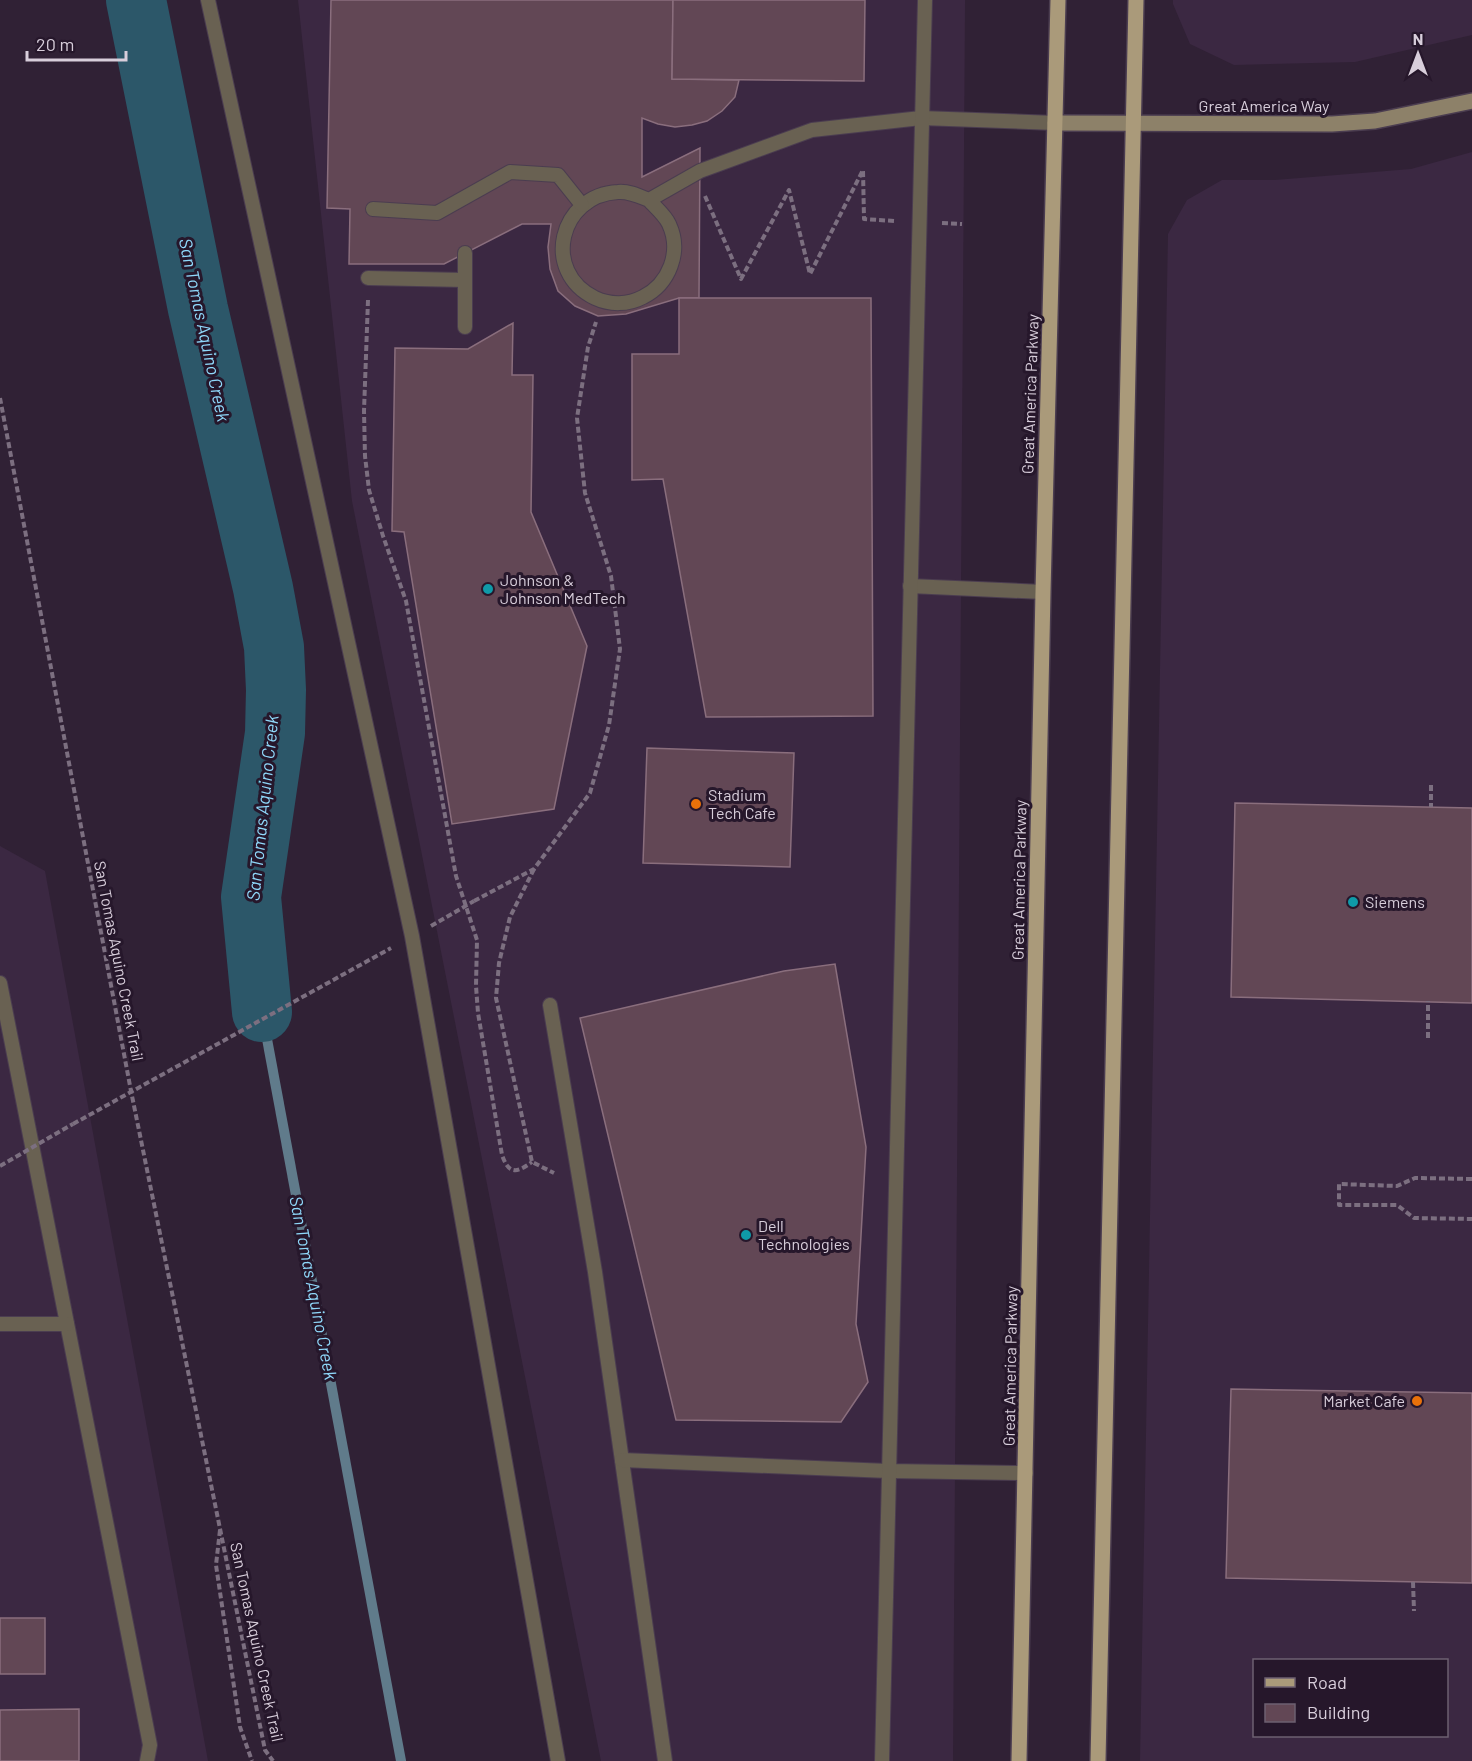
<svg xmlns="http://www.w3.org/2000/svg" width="1472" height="1761" font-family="Barlow,sans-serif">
<rect width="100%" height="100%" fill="#302135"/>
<g fill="#3b2842" fill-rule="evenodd">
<polygon points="298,0 965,0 953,1761 601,1761 352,501"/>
<polygon points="1173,0 1472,0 1472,35 1355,62 1234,65 1190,44 1173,4"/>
<path d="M1472,152V1761H1140L1168,234L1187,200L1222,180H1275L1411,169ZM1254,1660H1446V1736H1254Z"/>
<polygon points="0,846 45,871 208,1761 0,1761"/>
</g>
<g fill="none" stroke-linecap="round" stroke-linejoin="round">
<polyline stroke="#607b8b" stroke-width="10" points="262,1012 401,1761"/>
<polyline stroke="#2c5769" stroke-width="60" points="136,0 198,309 263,588 274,647 276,690 275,733 251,897 262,1012"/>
</g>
<g fill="#624755" stroke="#8a6e7d" stroke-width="1.5">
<polygon points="331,0 673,0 672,79 739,80 735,97 722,111 707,121 692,125 675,127 658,124 642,118 642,177 700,148 699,298 679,298 626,314 598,316 575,306 558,291 550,269 548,247 551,224 522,224 444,264 349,264 350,209 327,208"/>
<polygon points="673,0 865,0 864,81 672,79"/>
<polygon points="679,298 871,298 873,716 706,717 663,479 632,480 632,354 679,354"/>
<polygon points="513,323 512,375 533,375 531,512 587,646 554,809 452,824 404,532 392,531 395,348 468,349"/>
<polygon points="647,748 794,753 790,867 643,863"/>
<polygon points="1235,803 1472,808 1472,1003 1231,997"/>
<polygon points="835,964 866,1147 856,1324 868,1382 841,1422 676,1420 580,1018 784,971"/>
<polygon points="1231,1389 1472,1393 1472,1583 1226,1578"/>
<rect x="0" y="1618" width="45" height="56"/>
<polygon points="79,1709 79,1761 0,1761 0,1710"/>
</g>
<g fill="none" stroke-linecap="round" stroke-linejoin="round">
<g stroke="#4b3d50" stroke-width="16">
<g id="lane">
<polyline points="208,0 412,936 558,1761"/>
<path d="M649,200C655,207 665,215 669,224C682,252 669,284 643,297C628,305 610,305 595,298C541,272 559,195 618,192C629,191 639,196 649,200L700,171L812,130L921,118L1055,123"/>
<polyline points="373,209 437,213 510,172 558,175 582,205"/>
<polyline points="368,278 465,280"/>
<polyline points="465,327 465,253"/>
<polyline points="910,586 1043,592"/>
<polyline points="0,983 150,1745 147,1761"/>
<polyline points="550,1005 595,1272 665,1761"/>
<polyline points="0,1324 67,1324"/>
<polyline points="622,1460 888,1471 1026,1473"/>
<polyline points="882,1761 925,0"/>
</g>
</g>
<g stroke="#4b3d50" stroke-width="18">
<polyline id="secondary" points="1055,123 1332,124 1375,121 1472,101"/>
</g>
<g stroke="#4b3d50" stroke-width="18">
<g id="primary">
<polyline points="1019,1761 1043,592 1058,0"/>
<polyline points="1098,1761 1136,0"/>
</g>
</g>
<g stroke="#7c6f80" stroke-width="4" stroke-dasharray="6 3" stroke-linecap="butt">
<polyline points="705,196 741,279 789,190 810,274 863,170 864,219 894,221"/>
<polyline points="942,223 962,224"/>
<path d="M368,300L364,411L365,456L369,490L383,536L406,601L456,876L477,940L476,986L478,1013L502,1155C509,1175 517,1173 532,1162"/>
<polyline points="0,398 131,1091 265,1750 273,1761"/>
<polyline points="1431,785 1431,807"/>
<polyline points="534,869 510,917 499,963 496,998 532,1162 554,1173"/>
<polyline points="474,901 534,869 590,793 609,725 620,649 611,576 585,493 577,418 588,347 596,322"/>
<polyline points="1428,1038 1428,1001"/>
<polyline points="73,1124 391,948"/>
<polyline points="1472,1179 1415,1178 1397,1186 1339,1184 1339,1205 1397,1205 1414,1218 1472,1219"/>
<polyline points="220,1530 216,1565 240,1727 252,1761"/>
<polyline points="1413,1582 1414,1611"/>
</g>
<use href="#lane" stroke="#696152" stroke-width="14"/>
<use href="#secondary" stroke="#8d8169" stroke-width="15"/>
<use href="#primary" stroke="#aa9a7a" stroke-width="15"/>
<g stroke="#7c6f80" stroke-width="4" stroke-dasharray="6 3" stroke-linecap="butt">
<polyline points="431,926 474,901"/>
<polyline points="0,1166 73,1124"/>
</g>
</g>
<g fill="#0f9aa8" stroke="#26172b" stroke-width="2">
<circle cx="488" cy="589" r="6"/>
<circle cx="1353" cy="902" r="6"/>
<circle cx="746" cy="1235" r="6"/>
</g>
<g fill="#e8710a" stroke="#26172b" stroke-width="2">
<circle cx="696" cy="804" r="6"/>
<circle cx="1417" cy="1401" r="6"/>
</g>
<g text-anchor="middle" stroke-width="6" stroke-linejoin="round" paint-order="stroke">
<g font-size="16" fill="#d8cedb" stroke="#26172b">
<text x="1264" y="112">Great America Way</text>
<text transform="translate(1030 394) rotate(-88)" y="6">Great America Parkway</text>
<text transform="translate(1019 880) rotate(-89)" y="6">Great America Parkway</text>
<text transform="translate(119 961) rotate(79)" y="6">San Tomas Aquino Creek Trail</text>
<text transform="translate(1010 1366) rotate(-89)" y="6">Great America Parkway</text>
<text transform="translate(257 1642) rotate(78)" y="6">San Tomas Aquino Creek Trail</text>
</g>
<g font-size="16" fill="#d8cedb" stroke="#26172b" text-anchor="start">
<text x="500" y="586">Johnson &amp;<tspan x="500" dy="18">Johnson MedTech</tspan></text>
<text x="708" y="801">Stadium<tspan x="708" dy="18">Tech Cafe</tspan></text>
<text x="1365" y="908">Siemens</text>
<text x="758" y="1232">Dell<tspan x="758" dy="18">Technologies</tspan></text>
<text x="1405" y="1407" text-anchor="end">Market Cafe</text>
</g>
<g font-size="18" font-style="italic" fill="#8fd8fa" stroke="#26172b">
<text transform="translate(204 330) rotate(78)" y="6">San Tomas Aquino Creek</text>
<text transform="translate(263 808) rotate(-84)" y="6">San Tomas Aquino Creek</text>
<text transform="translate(313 1288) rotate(79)" y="6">San Tomas Aquino Creek</text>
</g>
</g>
<rect x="1253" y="1659" width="195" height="78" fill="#26172b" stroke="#6d6071" stroke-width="1.5"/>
<rect x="1265" y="1678" width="30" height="9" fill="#aa9a7a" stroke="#6d6071" stroke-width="1.5"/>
<text x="1307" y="1689" font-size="18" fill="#d8cedb">Road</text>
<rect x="1265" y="1704" width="30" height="18" fill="#624755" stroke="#6d6071" stroke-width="1.5"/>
<text x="1307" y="1719" font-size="18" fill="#d8cedb">Building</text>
<g transform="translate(1418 54)" stroke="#26172b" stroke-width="4.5" paint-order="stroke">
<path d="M0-4.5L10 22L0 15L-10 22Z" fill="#d8cedb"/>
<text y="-9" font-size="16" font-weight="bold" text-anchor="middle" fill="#d8cedb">N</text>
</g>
<path d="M27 51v9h99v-9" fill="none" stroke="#d8cedb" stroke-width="3"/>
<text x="36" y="51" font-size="18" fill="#d8cedb" stroke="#26172b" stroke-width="4.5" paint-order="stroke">20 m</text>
</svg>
